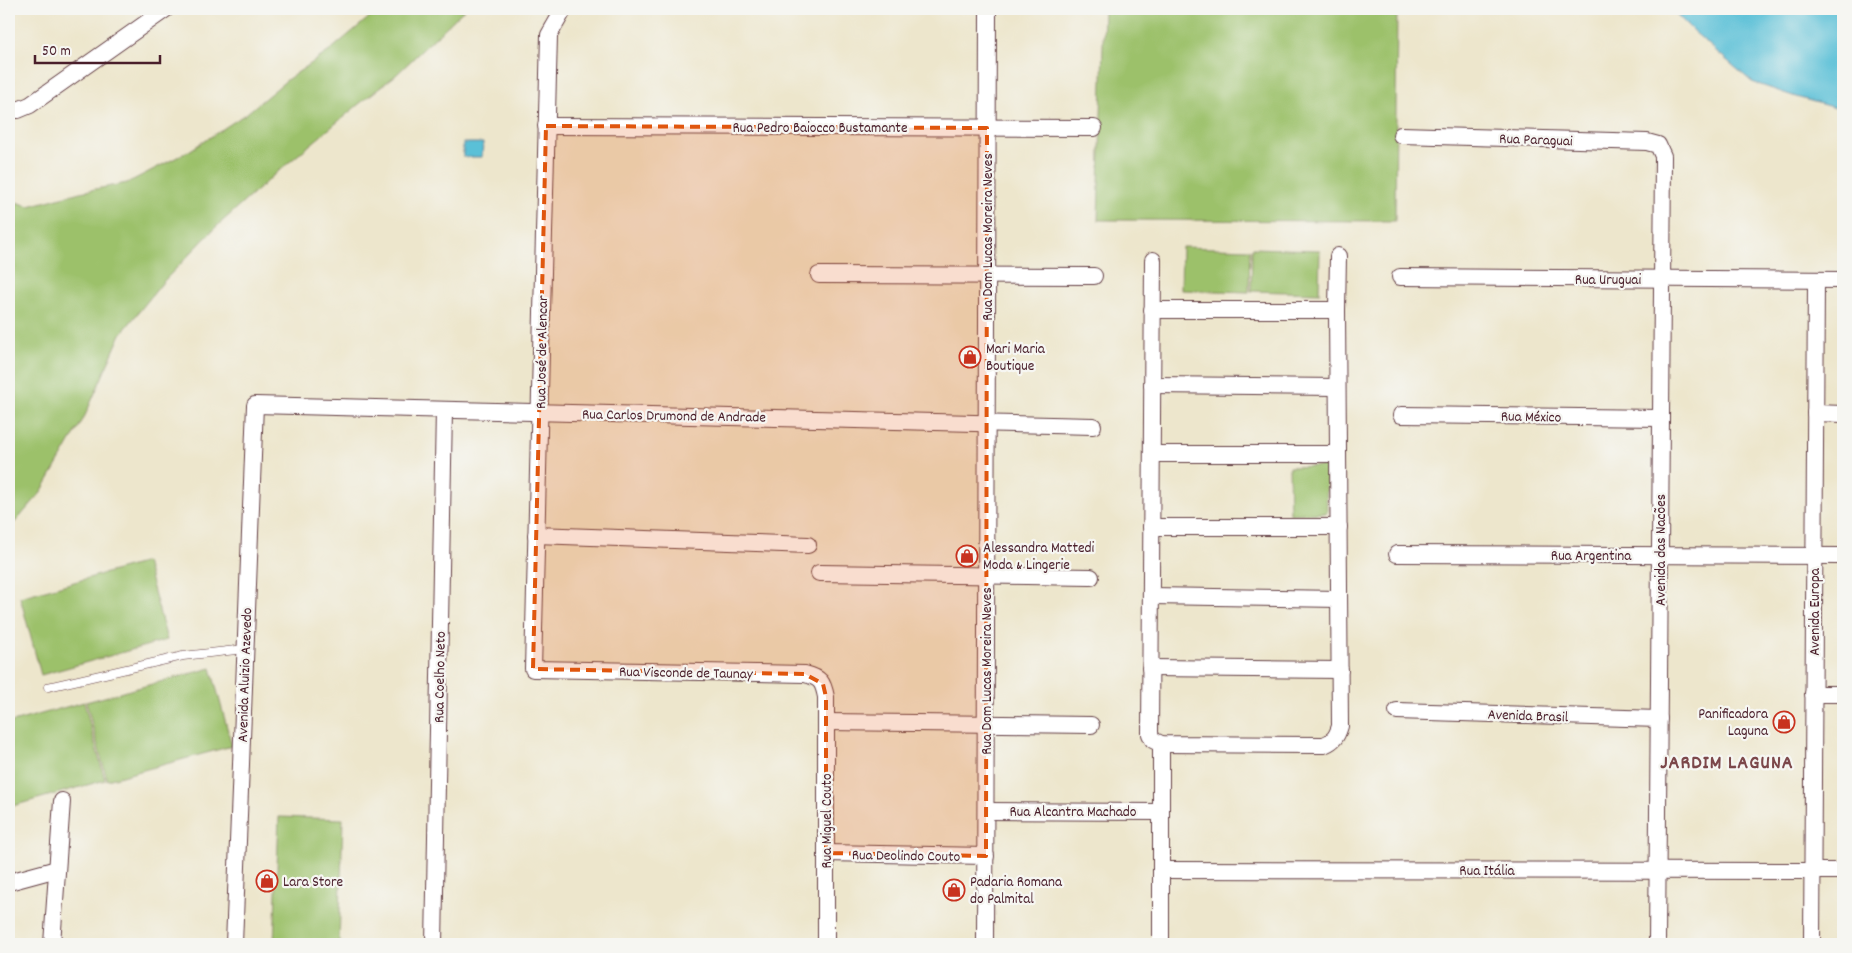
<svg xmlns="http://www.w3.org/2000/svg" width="1852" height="953" font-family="Dekko,sans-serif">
<rect width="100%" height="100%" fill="#f6f6f2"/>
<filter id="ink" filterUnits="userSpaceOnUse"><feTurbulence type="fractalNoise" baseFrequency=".02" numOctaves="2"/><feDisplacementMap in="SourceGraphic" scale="10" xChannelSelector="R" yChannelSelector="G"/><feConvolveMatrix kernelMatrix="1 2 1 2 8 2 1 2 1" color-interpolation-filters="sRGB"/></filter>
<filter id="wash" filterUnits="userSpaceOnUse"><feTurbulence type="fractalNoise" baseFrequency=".0096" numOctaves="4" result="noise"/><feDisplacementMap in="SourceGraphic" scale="20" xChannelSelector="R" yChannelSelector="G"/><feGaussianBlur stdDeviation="1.12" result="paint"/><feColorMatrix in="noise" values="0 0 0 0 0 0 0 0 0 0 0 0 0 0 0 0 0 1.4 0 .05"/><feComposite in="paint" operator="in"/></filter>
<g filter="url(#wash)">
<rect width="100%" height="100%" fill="#ede6cc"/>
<g fill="#9cc16b" stroke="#73704b">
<polygon points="379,9 465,9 396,75 359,104 274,175 215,228 163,282 121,334 84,418 40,494 9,529 9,200 29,206 80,192 127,183 189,151 247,113 288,79 328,52"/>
<polygon points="1104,9 1397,9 1395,221 1098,220"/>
<polygon points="1182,247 1250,249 1249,292 1181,290"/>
<polygon points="1252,248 1320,250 1319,293 1251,291"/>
<polygon points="1326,466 1327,513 1290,514 1289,467"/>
<polygon points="146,562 167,640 41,675 20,597"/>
<polygon points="211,668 232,746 107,780 86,702"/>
<polygon points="84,702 105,780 9,807 9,723"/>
<polygon points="279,817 343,819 339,944 274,944"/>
</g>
<g fill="#5ac0d7" stroke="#527081">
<polygon points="1671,9 1843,9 1843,110 1796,97 1752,82 1692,30"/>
<polygon points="463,143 483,143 482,157 463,157"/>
</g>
</g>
<g filter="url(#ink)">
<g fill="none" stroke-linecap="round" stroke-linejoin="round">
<g stroke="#623d43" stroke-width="9">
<polyline id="lane" points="48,687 183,656 245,649"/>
</g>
<g stroke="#623d43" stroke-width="18">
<g id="street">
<path d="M564,9L549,35L533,669L805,674C821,678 823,682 826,697V944"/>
<polyline points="9,109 18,110 30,105 166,9"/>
<polyline points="546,126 1094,128"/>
<polyline points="1401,135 1647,142 1658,145 1663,156 1657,944"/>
<path d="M1153,260L1150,734L1153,740L1161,744L1324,745C1334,741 1337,736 1340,726L1337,310L1338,256"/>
<polyline points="819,275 1094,276"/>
<polyline points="1400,277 1843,280"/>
<polyline points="1152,310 1337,310"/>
<polyline points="1152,385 1337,387"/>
<polyline points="1815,413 1843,414"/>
<polyline points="1401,415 1661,418"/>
<polyline points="1152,454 1338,454"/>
<polyline points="1151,527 1339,527"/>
<polyline points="536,535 808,545"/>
<polyline points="1397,554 1843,556"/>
<polyline points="819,573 1091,577"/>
<polyline points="1151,596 1339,599"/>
<polyline points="1150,668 1340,670"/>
<polyline points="1813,694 1843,694"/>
<polyline points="1397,711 1659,719"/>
<polyline points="826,722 1091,725"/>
<polyline points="1161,744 1161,944"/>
<polyline points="986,811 1161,812"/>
<polyline points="826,853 986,856"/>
<polyline points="1161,870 1843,871"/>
<polyline points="9,882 57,869"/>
<polyline points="52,944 62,801"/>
<polyline points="234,944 255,405 1093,426"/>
<polyline points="434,944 444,410"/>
<polyline points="985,944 988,9"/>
<polyline points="1812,944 1816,281"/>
</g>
</g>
<use href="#lane" stroke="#fff" stroke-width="8"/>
<use href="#street" stroke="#fff" stroke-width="16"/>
</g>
</g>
<path fill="#e0560e" fill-opacity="0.2" stroke="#e0560e" stroke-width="4" stroke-dasharray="10 6" stroke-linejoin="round" d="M546,126L987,128L986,856L826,853V697L823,684L805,674L533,669Z"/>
<defs>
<g id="shop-ring" transform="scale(1.125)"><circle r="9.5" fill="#f6f6f2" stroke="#c8321e" stroke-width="1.5"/><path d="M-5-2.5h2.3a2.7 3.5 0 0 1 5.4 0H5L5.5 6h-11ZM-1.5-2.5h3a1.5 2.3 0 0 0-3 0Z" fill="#c8321e"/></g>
</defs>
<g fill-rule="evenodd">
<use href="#shop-ring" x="970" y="357"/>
<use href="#shop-ring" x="967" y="556"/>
<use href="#shop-ring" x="1784" y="722"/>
<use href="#shop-ring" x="267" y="881"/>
<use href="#shop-ring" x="954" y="890"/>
</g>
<g text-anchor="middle" stroke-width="4.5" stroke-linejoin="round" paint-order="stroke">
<g font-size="15" fill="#4a1f2b" stroke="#f6f6f2">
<text x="820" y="132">Rua Pedro Baiocco Bustamante</text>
<text transform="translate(1536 139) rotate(2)" y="5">Rua Paraguai</text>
<text transform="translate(987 237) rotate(-90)" y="5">Rua Dom Lucas Moreira Neves</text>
<text x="1608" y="284">Rua Uruguai</text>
<text transform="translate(541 352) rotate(-89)" y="5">Rua José de Alencar</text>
<text transform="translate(674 415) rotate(1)" y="5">Rua Carlos Drumond de Andrade</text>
<text transform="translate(1531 416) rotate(1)" y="5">Rua México</text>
<text transform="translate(1660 550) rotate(-90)" y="5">Avenida das Nacões</text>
<text x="1591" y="560">Rua Argentina</text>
<text transform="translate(1814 612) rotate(-90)" y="5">Avenida Europa</text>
<text transform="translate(986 671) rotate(-90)" y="5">Rua Dom Lucas Moreira Neves</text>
<text transform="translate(686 672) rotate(1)" y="5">Rua Visconde de Taunay</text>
<text transform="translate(244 675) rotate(-88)" y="5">Avenida Aluizio Azevedo</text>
<text transform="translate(439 677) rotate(-89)" y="5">Rua Coelho Neto</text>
<text transform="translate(1528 715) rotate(2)" y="5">Avenida Brasil</text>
<text x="1073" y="816">Rua Alcantra Machado</text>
<text transform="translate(826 821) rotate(-90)" y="5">Rua Miguel Couto</text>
<text transform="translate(906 855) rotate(1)" y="5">Rua Deolindo Couto</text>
<text x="1487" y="875">Rua Itália</text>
</g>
<g font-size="15" fill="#4a1f2b" stroke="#f6f6f2" text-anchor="start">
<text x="986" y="353">Mari Maria<tspan x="986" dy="17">Boutique</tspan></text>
<text x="983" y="552">Alessandra Mattedi<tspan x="983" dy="17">Moda &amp; Lingerie</tspan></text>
<text x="1768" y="718" text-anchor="end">Panificadora<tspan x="1768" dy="17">Laguna</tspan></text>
<text x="283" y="886">Lara Store</text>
<text x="970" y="886">Padaria Romana<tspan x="970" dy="17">do Palmital</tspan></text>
</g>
<g font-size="20" font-weight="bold" letter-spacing="1" fill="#7c474a" stroke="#f6f6f2">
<text x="1727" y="768">JARDIM LAGUNA</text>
</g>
</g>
<rect width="1852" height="953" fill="none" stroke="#f6f6f2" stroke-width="30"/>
<path d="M35 55v8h125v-8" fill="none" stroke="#4a1f2b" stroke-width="2.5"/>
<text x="42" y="55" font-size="15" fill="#4a1f2b" stroke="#f6f6f2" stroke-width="4" paint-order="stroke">50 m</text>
</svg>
